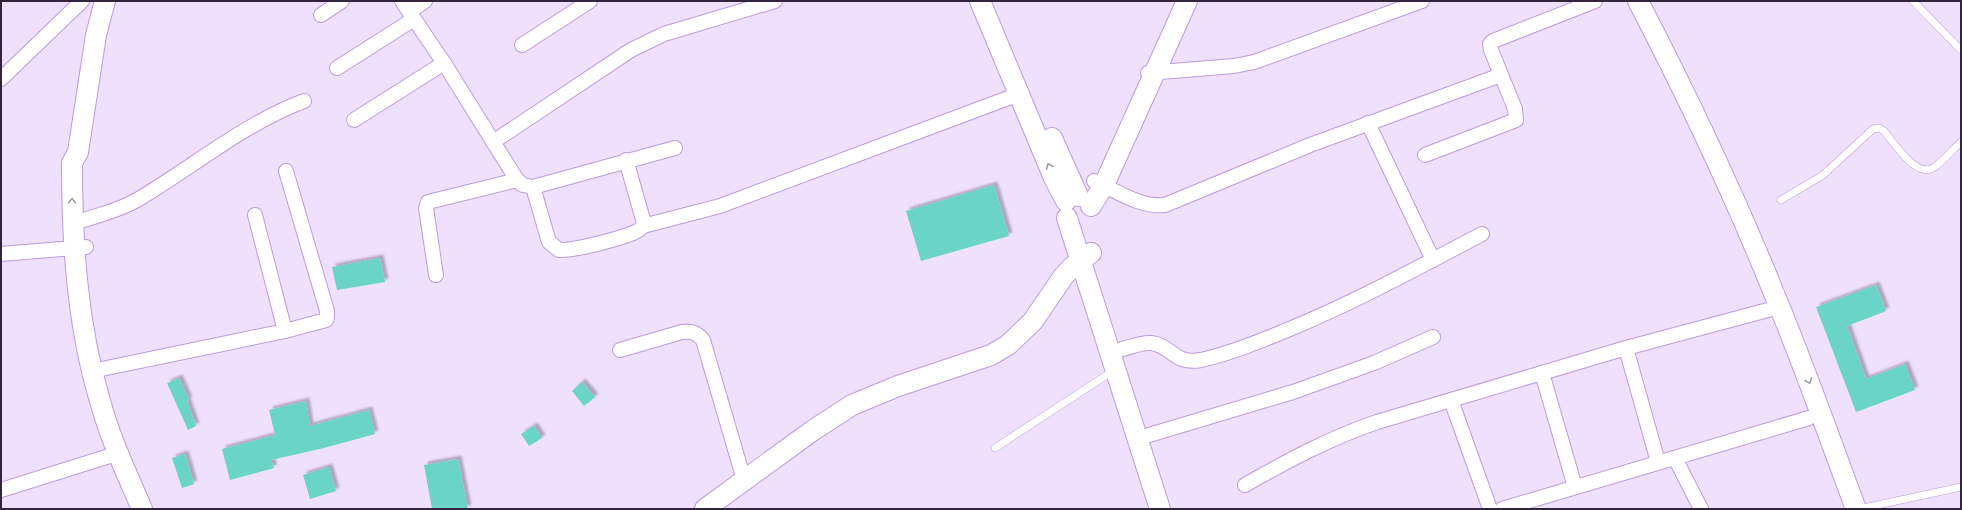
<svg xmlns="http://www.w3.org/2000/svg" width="1962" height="510" font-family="'Exo 2',sans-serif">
<defs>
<filter id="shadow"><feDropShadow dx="3.5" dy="-3.5" stdDeviation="1" flood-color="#0004"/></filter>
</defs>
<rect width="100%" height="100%" fill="#efe1fe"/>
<g fill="#6bd4c9" filter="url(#shadow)">
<polygon points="994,185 1009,236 921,261 906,211"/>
<polygon points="380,258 385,282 337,290 332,267"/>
<polygon points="1876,285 1886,311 1847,326 1866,379 1905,364 1915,390 1856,412 1816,307"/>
<polygon points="179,378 189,400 187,401 196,426 188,430 167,383"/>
<polygon points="582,382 595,397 584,406 572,391"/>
<polygon points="306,401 310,426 369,410 375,434 324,448 271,460 274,468 230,480 222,449 275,435 269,410"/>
<polygon points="534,426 542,438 529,446 521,434"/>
<polygon points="185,454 194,484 182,488 172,458"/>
<polygon points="458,459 468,509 432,509 424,465"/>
<polygon points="329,467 336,491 310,499 303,475"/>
</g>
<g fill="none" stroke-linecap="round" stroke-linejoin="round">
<g stroke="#bc9bde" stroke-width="8">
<g id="lane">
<polyline points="1913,1 1961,50"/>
<path d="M1781,200L1823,175L1873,129L1879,128L1884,131C1894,143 1916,178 1933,168C1943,162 1952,150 1961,142"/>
<polyline points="995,448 1113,371"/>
<polyline points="1859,509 1961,487"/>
</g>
</g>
<g stroke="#bc9bde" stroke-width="16">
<g id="street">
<polyline points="402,1 444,63 517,180 523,185 533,187 675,148"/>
<polyline points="409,12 425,1"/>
<polyline points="321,15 342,1"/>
<polyline points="522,45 590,1"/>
<polyline points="337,68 414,19"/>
<polyline points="1148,73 1234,66 1254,62 1422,1"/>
<polyline points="1,79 82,1"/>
<polyline points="354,120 444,63"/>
<polyline points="1368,123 1433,260"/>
<polyline points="493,142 631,50 664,34 775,1"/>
<polyline points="1425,155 1516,120 1515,109 1491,50 1490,44 1493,41 1595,1"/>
<path d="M1094,181C1115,190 1141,208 1165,205L1310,145L1501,75"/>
<path d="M533,187L549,242L559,250C574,251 618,239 633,233C638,231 643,228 644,223L626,160"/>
<polyline points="255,215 285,331"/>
<path d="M72,224C94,216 116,212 137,200C193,167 243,124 304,101"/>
<polyline points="643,226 720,206 1019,94"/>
<polyline points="1,254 86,247"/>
<polyline points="436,275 426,208 428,202 517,180"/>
<polyline points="1626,348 1658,462"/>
<path d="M1122,349C1131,347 1142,342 1151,343C1172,345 1173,365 1201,360C1232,353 1263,340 1292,328C1357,301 1419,267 1482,234"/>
<path d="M620,350L682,332C692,331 696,332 703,340L744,480"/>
<polyline points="92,371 285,331 326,320 327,317 327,311 286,171"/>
<polyline points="1542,373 1575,487"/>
<polyline points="1451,400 1490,509"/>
<polyline points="1149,435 1293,392 1374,363 1433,337"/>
<polyline points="1675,458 1701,509"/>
<path d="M1245,485C1287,461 1330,438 1377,422L1626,348L1768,310"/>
<polyline points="1,490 119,453"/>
<polyline points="1502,509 1809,418"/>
</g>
</g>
<g stroke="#bc9bde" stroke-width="22">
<g id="secondary">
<path d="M105,1L96,35L78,152L72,163C72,243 77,324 100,401C110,438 127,474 142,509"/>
<polyline points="980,1 1054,178 1066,201"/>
<path d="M1638,1C1690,101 1738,203 1780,308C1807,374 1831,442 1856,509"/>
<polyline points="1052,138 1078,196"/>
<polyline points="1091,206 1104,185 1187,1"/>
<polyline points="1067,218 1160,509"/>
<polyline points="705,509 812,431 852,405 898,386 991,355 1008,345 1033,321 1063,277 1072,267 1091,253"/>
</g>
</g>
<use href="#lane" stroke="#fff" stroke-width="7"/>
<use href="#street" stroke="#fff" stroke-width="14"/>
<use href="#secondary" stroke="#fff" stroke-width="20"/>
</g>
<defs><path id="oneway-chevron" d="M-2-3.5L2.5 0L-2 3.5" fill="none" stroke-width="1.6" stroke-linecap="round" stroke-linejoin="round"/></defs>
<g stroke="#a39ca9">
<use href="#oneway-chevron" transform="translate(1049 166) rotate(-112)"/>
<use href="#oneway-chevron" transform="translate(72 201) rotate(-90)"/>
<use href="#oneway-chevron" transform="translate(1809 381) rotate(69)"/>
</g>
<rect width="1962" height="510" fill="none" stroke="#32243f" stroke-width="4"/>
</svg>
